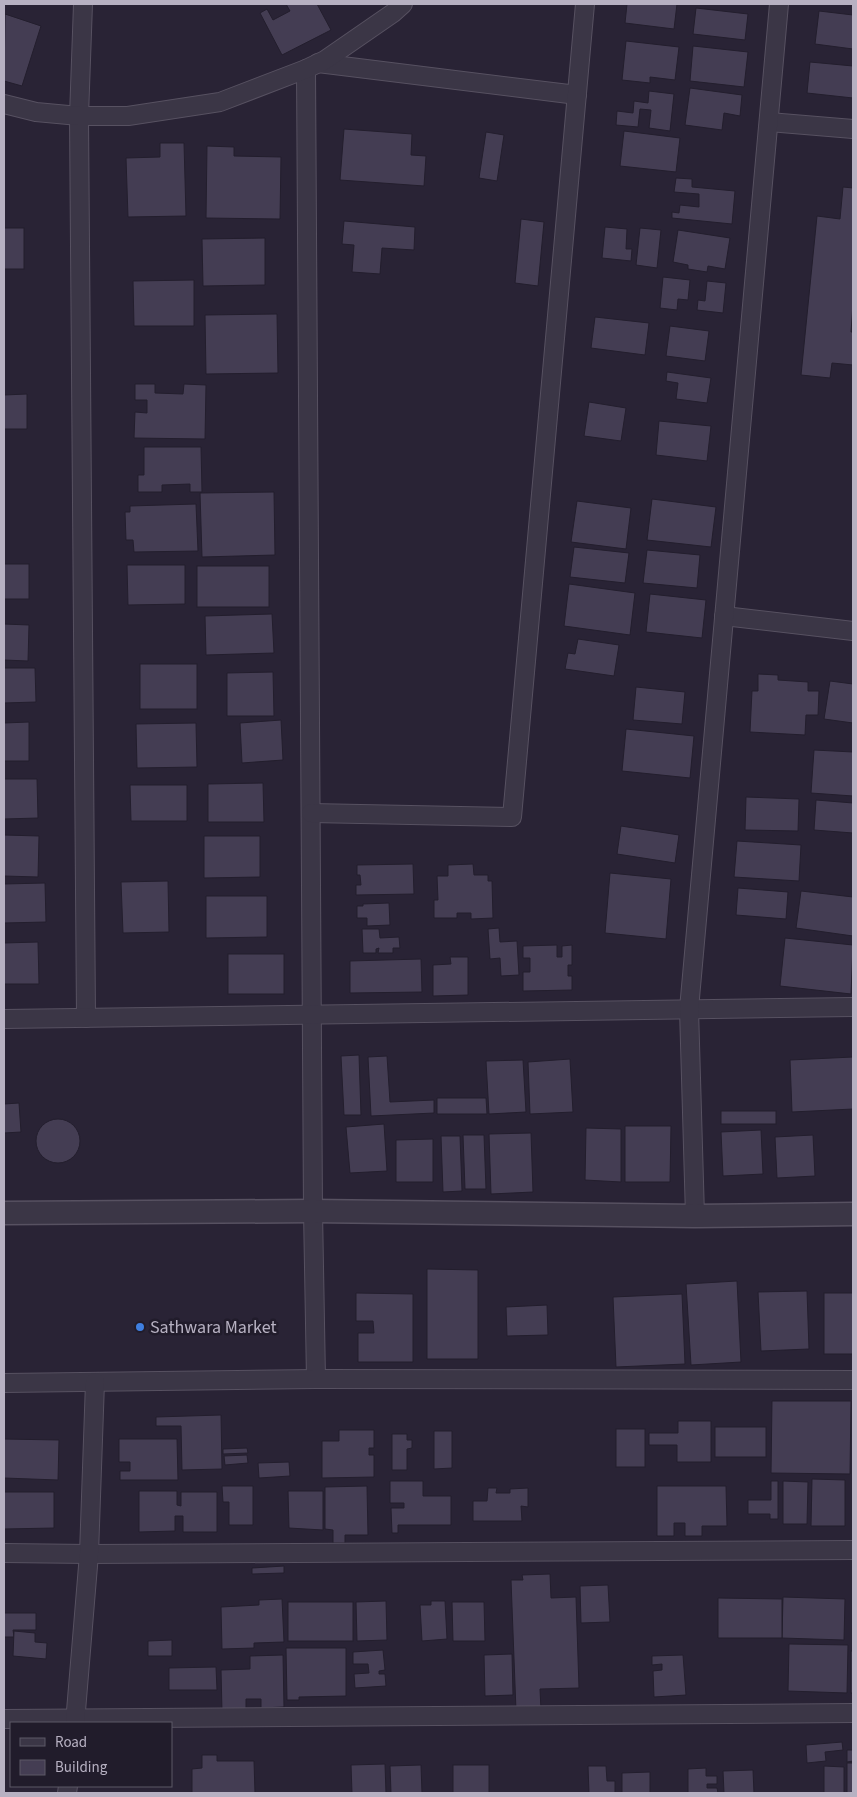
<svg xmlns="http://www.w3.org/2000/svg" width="857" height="1797" font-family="'Source Sans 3',sans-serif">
<rect width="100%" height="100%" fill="#292335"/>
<g fill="#443d53" stroke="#231e2d">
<polygon points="286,4 317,4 331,30 282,55 260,13 267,9 273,20 290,11"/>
<polygon points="627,4 677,4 674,29 625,23"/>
<polygon points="696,8 748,14 745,40 693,34"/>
<polygon points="819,11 853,15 853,49 815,44"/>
<polygon points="5,14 41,26 22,86 4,81"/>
<polygon points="626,41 679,47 675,80 650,77 650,83 622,80"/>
<polygon points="693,46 748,52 744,87 690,81"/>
<polygon points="810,62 853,66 853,98 807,93"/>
<polygon points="690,88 742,95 740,116 724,113 722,130 685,125"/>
<polygon points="649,91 674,94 670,131 649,128 651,110 640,109 638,127 616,125 617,111 633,113 634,101 648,103"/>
<polygon points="344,129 412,134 411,155 426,156 424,186 340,180"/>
<polygon points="624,131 680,138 676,172 620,166"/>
<polygon points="486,132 504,135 497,181 479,178"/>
<polygon points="160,143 184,143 186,216 128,217 126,158 160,157"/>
<polygon points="207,146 234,147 234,156 281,157 280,219 206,218"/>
<polygon points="676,178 692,179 692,187 735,191 732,224 672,218 672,212 679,213 680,205 699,207 699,194 674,192"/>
<polygon points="843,187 853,188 853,304 851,332 853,332 853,365 832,363 830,378 801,375 817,216 840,219"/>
<polygon points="521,219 544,222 538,286 515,283"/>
<polygon points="344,221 415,227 414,250 382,248 380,274 352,272 354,245 342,244"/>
<polygon points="605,227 627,229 626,249 632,249 631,261 602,258"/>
<rect x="4" y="228" width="20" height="41"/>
<polygon points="640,228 661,230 657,268 636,265"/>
<polygon points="678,230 730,238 725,269 708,266 707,272 688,269 688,265 673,262"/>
<polygon points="265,238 265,285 203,286 202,239"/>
<polygon points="663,277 690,280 688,300 678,299 677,310 660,308"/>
<polygon points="194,280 194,326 134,326 133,281"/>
<polygon points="707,281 726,283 723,313 697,310 698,300 705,301"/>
<polygon points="277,314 278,373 206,374 205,315"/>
<polygon points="595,317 649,323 645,355 591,348"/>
<polygon points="670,326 709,331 705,361 666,356"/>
<polygon points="667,372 711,378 707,403 676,399 678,383 666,381"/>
<polygon points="135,384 155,384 155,393 183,394 184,384 206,385 205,439 134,438 135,412 147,413 147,400 135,400"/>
<polygon points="27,394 27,429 4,429 4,395"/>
<polygon points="589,402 626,408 621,441 584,436"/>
<polygon points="659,421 711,426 707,461 656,455"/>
<polygon points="144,447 201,447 202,492 190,492 190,484 162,485 162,492 138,492 138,475 144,475"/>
<polygon points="274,492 275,555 202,557 200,493"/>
<polygon points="652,499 716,507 711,547 647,540"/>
<polygon points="577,501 631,508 626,549 571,542"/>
<polygon points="196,504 198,551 134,552 133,540 126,540 125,512 130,512 130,506"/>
<polygon points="574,547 629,553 625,583 570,577"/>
<polygon points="647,550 700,555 697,588 643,583"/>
<rect x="4" y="564" width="25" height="35"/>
<polygon points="127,565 185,565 185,604 128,605"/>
<rect x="197" y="566" width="72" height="41"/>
<polygon points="569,584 635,593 630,635 564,626"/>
<polygon points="650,594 706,600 702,638 646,632"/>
<polygon points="272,614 274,653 206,655 205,616"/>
<polygon points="4,624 29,625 28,661 4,660"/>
<polygon points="578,639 619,645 614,676 565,669 568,653 575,654"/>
<rect x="140" y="664" width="57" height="45"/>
<polygon points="4,668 35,668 36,702 4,703"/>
<polygon points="273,672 274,716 227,716 227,673"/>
<polygon points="758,674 778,675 778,680 808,682 808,691 819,691 818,715 806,715 805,735 750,732 752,691 758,691"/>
<polygon points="830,681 853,684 853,723 824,719"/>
<polygon points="636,687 685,692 682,724 633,720"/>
<polygon points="281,720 283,760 242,763 240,723"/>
<polygon points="29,722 29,761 4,761 4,723"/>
<polygon points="196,723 197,767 137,768 136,724"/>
<polygon points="626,729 694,736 690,778 622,771"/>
<polygon points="814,750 853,752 853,796 811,793"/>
<polygon points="4,779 37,779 38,818 4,819"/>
<polygon points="263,783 264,822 208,822 208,784"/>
<polygon points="130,785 187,785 187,821 131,821"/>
<polygon points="746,797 799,799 798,831 745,830"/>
<polygon points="816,800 853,803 853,833 814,830"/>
<polygon points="621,826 679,835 675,863 617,854"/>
<polygon points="4,835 39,836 38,877 4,876"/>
<polygon points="204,836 260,836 260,877 204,878"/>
<polygon points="737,841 801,845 799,881 734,877"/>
<polygon points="413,864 414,894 356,895 356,885 361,885 360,875 357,875 357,865"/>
<polygon points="473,864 474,875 488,875 488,881 492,881 493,918 471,919 471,913 457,913 457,918 434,918 434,900 438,900 437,876 448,876 448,865"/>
<polygon points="610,873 671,879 666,939 605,933"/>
<polygon points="168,881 169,932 123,933 121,882"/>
<polygon points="45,883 46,922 4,923 4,884"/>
<polygon points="738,888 788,892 786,919 736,915"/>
<polygon points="801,891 853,897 853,936 796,928"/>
<polygon points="206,896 267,896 267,937 206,938"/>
<polygon points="389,903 390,925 367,926 367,918 357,918 357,906 363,906 363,904"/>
<polygon points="499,928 500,942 517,941 519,975 501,976 500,958 490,959 488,929"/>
<polygon points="362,929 379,929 380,938 399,937 400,948 393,948 393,953 378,953 379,948 376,949 376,953 363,953"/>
<polygon points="785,938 853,945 851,994 780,986"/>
<polygon points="38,942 39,984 4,984 4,943"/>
<polygon points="557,945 557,957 562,957 562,946 572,945 572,965 568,965 568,976 572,976 572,990 523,991 523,972 530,972 530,958 523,958 523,946"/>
<rect x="228" y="954" width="56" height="40"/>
<polygon points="450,957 468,957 468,995 433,996 433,965 451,964"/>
<polygon points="421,959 422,992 350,993 350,961"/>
<polygon points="359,1055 361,1115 344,1115 341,1056"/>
<polygon points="387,1056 390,1102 434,1100 434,1113 371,1116 368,1057"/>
<polygon points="853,1057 853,1109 792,1112 790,1060"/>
<polygon points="570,1059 573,1112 530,1114 528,1062"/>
<polygon points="523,1060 526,1112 489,1114 486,1061"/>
<polygon points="437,1098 486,1098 487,1114 437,1114"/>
<polygon points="19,1103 21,1132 4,1133 4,1104"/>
<rect x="721" y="1111" width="55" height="13"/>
<circle cx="58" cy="1141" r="22"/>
<polygon points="384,1124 387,1171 350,1173 346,1127"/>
<polygon points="625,1126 671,1126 670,1182 625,1182"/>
<polygon points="586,1128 621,1129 621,1182 585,1180"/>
<polygon points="761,1130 763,1174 723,1176 721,1132"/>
<polygon points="531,1133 533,1192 491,1194 489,1134"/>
<polygon points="463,1135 484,1135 486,1189 465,1189"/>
<polygon points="813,1135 815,1176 777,1178 775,1137"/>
<polygon points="441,1136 460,1136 462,1191 443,1192"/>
<polygon points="433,1139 433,1182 396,1182 396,1140"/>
<polygon points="427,1269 478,1270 478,1359 427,1359"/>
<polygon points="737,1281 741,1362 691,1365 686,1284"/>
<polygon points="807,1291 809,1349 761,1351 758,1292"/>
<polygon points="356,1293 413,1294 413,1362 358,1362 358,1333 374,1333 373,1321 356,1321"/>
<rect x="824" y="1293" width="29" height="61"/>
<polygon points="682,1294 685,1364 616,1367 613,1297"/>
<polygon points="547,1305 548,1335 507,1336 506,1307"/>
<polygon points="772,1401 851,1401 850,1474 771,1473"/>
<polygon points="221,1415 222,1469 182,1470 181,1426 156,1426 156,1417"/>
<polygon points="678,1421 711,1421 711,1462 677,1462 677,1445 649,1445 649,1433 678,1433"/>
<rect x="715" y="1427" width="51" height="30"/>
<rect x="616" y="1429" width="29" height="38"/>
<polygon points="339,1430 374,1430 374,1448 369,1448 369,1455 374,1455 374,1477 322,1478 322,1441 339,1441"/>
<polygon points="434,1431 452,1431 452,1468 434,1469"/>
<polygon points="392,1434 407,1434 407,1440 412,1440 412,1448 407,1449 407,1470 392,1470"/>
<polygon points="4,1439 59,1440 58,1480 4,1478"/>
<polygon points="119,1439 177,1439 178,1480 120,1480 120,1471 130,1471 130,1462 119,1462"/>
<polygon points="247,1448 248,1453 223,1454 223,1449"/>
<polygon points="247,1455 248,1463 225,1465 224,1456"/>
<polygon points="289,1462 290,1476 259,1478 258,1463"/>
<polygon points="812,1479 845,1480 845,1526 811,1526"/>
<polygon points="390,1481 423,1481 423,1496 451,1496 451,1525 398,1525 398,1533 392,1533 391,1508 404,1508 404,1503 390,1503"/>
<polygon points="771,1481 778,1481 778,1519 770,1519 770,1514 748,1514 748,1500 771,1500"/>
<polygon points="783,1481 808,1482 807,1524 783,1524"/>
<polygon points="222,1486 253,1486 253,1525 229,1525 229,1502 223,1502"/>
<polygon points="367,1486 368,1535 345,1535 345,1543 333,1543 333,1530 325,1529 325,1487"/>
<polygon points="657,1486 726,1486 727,1526 702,1526 702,1536 685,1536 685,1523 674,1523 674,1536 657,1536"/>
<polygon points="488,1488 497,1488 496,1493 510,1493 510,1489 528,1488 528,1507 521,1506 522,1521 473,1521 473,1501 487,1501"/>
<polygon points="139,1491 177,1491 177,1505 181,1506 181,1492 217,1492 217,1532 183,1532 183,1516 175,1516 175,1531 139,1532"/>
<polygon points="288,1491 323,1491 323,1530 289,1528"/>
<polygon points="4,1492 54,1492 54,1528 4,1529"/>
<polygon points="284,1566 284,1573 252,1574 252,1568"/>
<polygon points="550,1574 551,1598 576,1597 579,1688 540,1689 541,1710 516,1711 511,1580 523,1580 522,1575"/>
<polygon points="608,1585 610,1622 581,1623 580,1586"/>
<polygon points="783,1597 845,1599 844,1640 782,1638"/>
<polygon points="718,1598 782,1599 782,1638 718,1638"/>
<polygon points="282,1599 284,1642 254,1643 254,1648 222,1649 221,1607 259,1605 259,1600"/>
<polygon points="386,1601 387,1640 357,1641 356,1602"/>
<polygon points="431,1601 445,1601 447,1639 422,1641 420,1605 431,1605"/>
<rect x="288" y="1602" width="65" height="39"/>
<polygon points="452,1602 484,1602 485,1641 453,1641"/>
<polygon points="4,1613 36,1613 36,1630 13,1630 14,1637 4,1637"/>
<polygon points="14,1631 35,1633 35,1642 47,1643 46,1659 13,1656"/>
<polygon points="172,1640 172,1656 148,1656 148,1641"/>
<polygon points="789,1644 848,1645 847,1693 788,1691"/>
<polygon points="286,1648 346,1648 346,1696 299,1697 299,1700 287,1700"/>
<polygon points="383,1650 385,1670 379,1671 379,1674 385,1674 386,1686 355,1688 354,1674 369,1673 368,1664 353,1664 353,1652"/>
<rect x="851" y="1651" width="2" height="42"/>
<polygon points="512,1654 513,1695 485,1696 484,1655"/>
<polygon points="283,1655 284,1707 261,1708 261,1699 246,1699 246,1711 222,1712 221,1670 250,1669 250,1656"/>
<polygon points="683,1655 686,1695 654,1697 653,1671 662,1670 662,1664 652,1665 652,1656"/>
<polygon points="216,1667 217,1690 169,1690 169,1668"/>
<polygon points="842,1742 843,1750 825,1752 826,1761 807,1763 806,1745"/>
<polygon points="847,1750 853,1750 853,1761 847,1762"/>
<polygon points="202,1755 217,1755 217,1761 254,1761 255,1793 192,1793 192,1769 202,1768"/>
<rect x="847" y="1763" width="6" height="30"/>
<polygon points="385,1764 386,1793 352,1793 351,1765"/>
<polygon points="421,1765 422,1793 391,1793 390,1766"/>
<rect x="453" y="1765" width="36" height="28"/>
<polygon points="588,1766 606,1766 607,1781 615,1781 615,1793 589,1793"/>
<polygon points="824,1766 844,1767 844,1793 824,1793"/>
<polygon points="706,1768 706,1776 717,1776 717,1784 707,1784 707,1788 717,1788 718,1793 688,1793 688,1769"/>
<polygon points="753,1770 754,1793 724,1793 723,1771"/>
<polygon points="650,1772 650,1793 622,1793 622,1773"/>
</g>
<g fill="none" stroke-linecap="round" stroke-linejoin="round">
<g stroke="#575161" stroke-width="20">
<g id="minor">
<polyline points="83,4 79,116 86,1018"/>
<polyline points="318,63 577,95"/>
<polyline points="306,69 313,1211 316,1379"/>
<polyline points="4,104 36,112 79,116 128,116 220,102 306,69 325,60 393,13 403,4"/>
<polyline points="769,122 853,129"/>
<polyline points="724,616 853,631"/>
<polyline points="311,813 512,817 585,4"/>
<polyline points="4,1019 853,1007"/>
<polyline points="695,1216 689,1009 779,4"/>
<polyline points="4,1383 316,1379 853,1380"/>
<polyline points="4,1553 89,1554 853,1550"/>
<polyline points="4,1719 853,1713"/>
<polyline points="75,1723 89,1554 95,1382"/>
<polyline points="67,1793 68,1786"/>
</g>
</g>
<g stroke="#575161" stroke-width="25">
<polyline id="tertiary" points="4,1213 313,1211 695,1216 853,1214"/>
</g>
<use href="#minor" stroke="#3b3646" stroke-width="18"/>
<use href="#tertiary" stroke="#3b3646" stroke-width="22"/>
</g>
<circle fill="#3f7fe0" stroke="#211c2b" stroke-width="2" cx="140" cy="1327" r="5"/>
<g text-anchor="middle" stroke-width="5" stroke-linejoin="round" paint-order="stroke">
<g font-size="18" fill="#b7b1c2" stroke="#211c2b" text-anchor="start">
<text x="150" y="1333">Sathwara Market</text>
</g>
</g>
<rect width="857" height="1797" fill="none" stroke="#b7b1c2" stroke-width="10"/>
<rect x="10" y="1722" width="162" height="65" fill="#211c2b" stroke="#5d5867"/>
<rect x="20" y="1738" width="25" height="8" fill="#3b3646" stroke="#5d5867"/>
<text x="55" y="1747" font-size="15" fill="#b7b1c2">Road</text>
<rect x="20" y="1760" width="25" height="15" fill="#443d53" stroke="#5d5867"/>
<text x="55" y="1772" font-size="15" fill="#b7b1c2">Building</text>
</svg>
